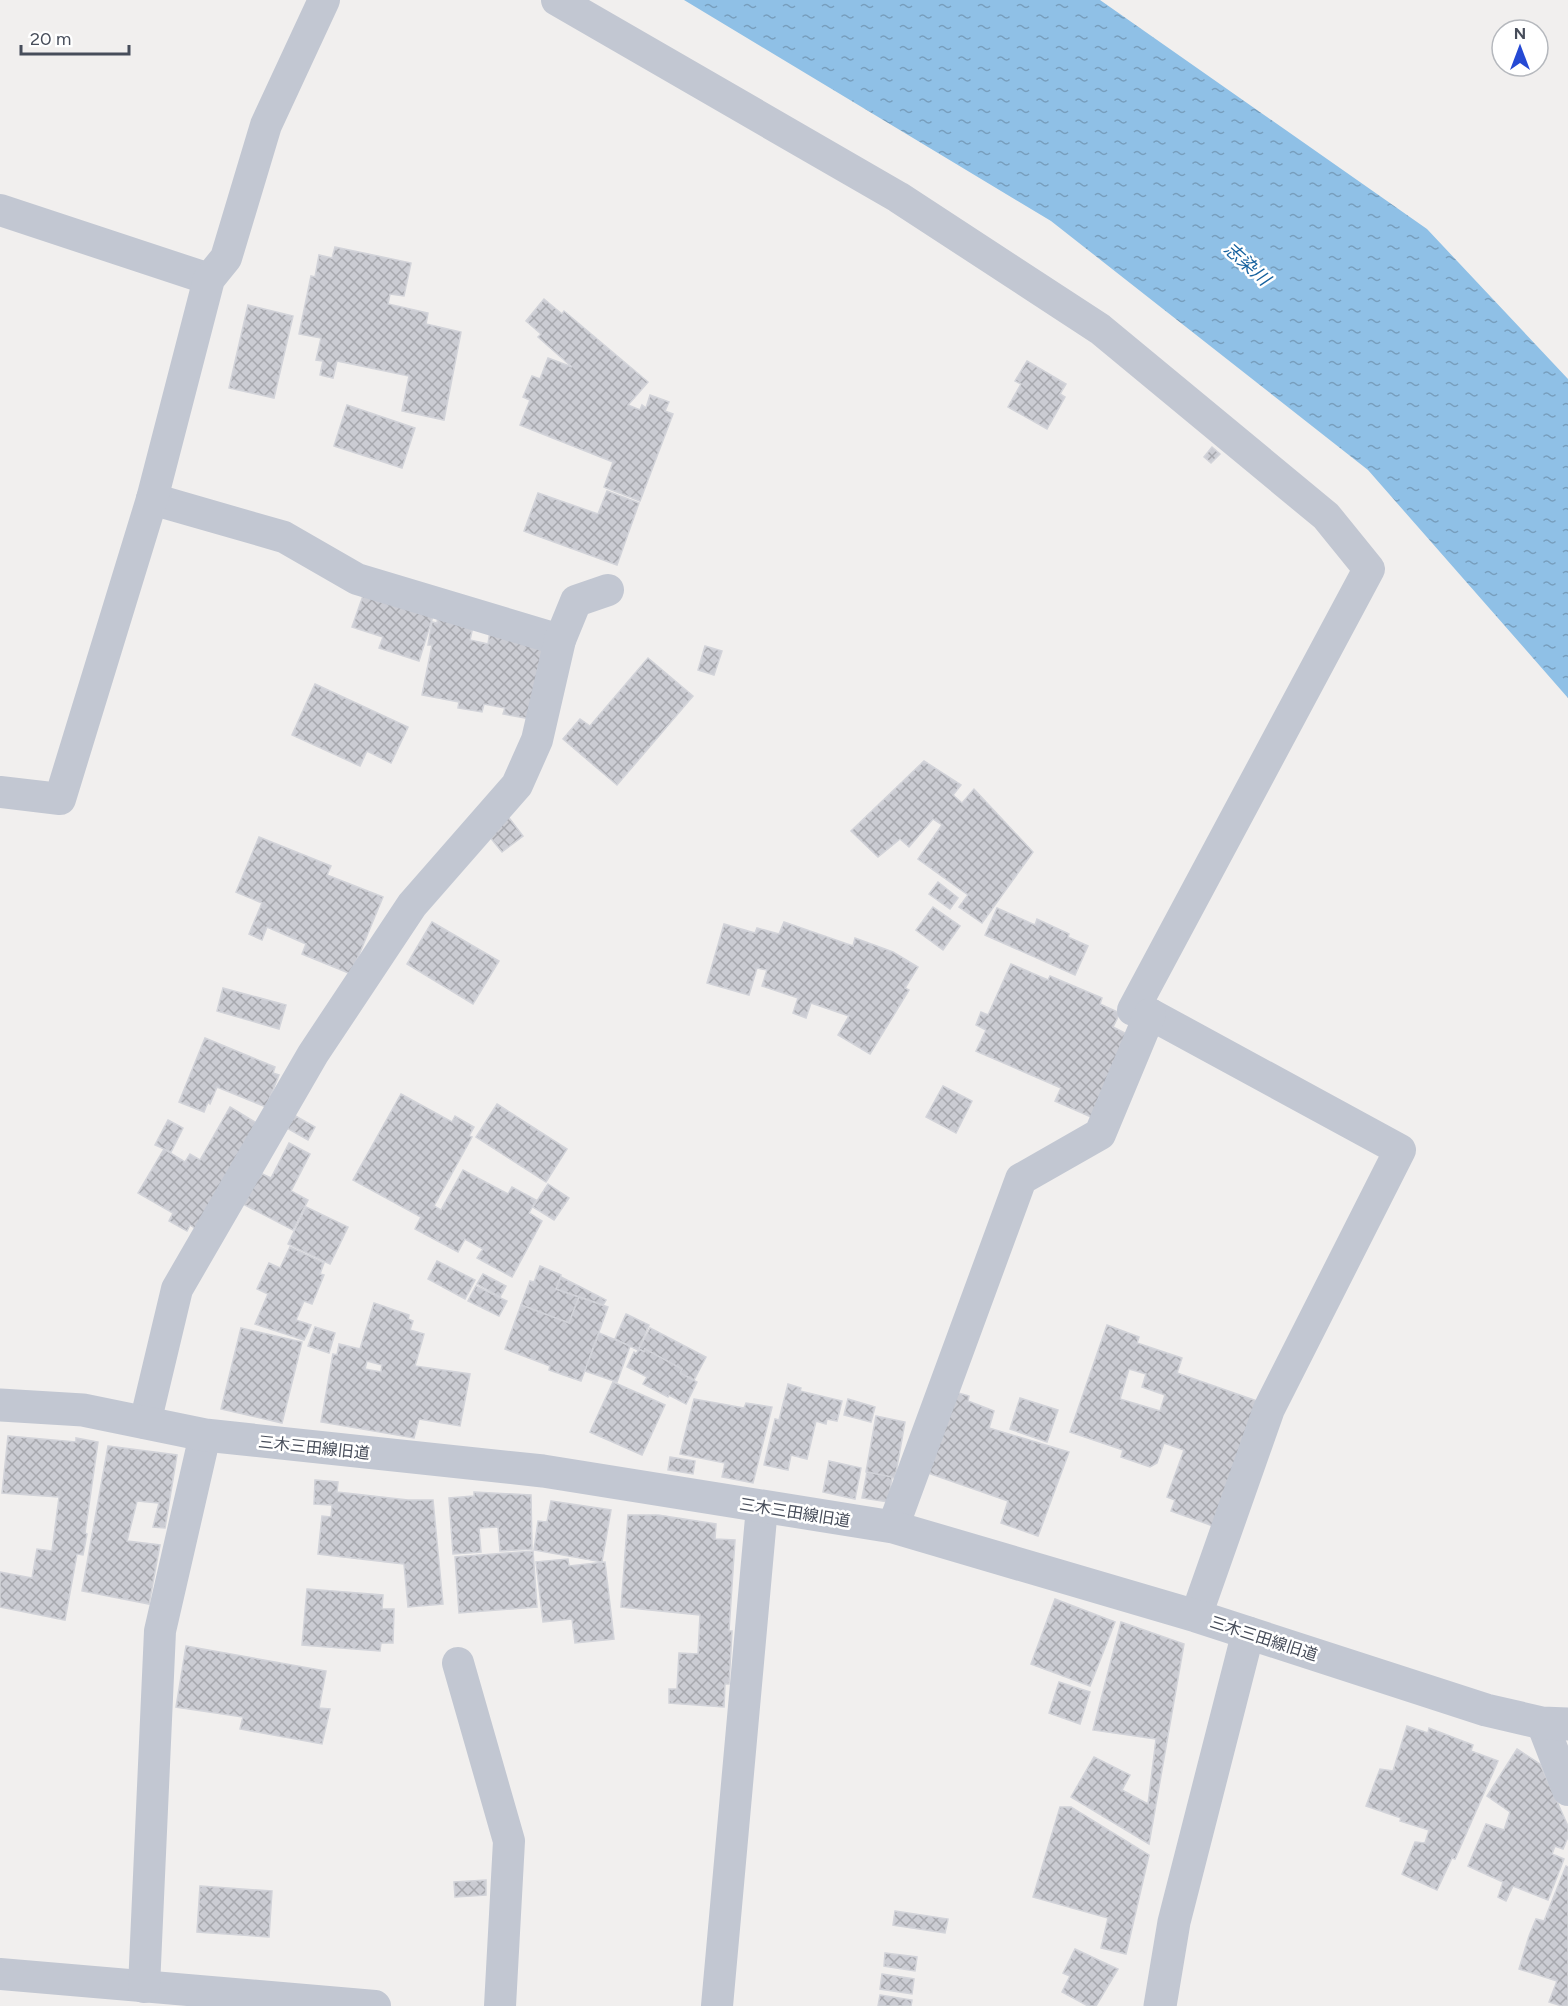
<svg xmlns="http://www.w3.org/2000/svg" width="1568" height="2006" font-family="Figtree,'Noto Sans JP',sans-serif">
<defs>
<pattern id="water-ripples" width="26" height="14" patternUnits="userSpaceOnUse" patternTransform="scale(1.5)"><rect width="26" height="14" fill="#8fc0e6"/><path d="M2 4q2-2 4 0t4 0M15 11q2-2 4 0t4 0" fill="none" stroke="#779ebd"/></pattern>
<pattern id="building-cross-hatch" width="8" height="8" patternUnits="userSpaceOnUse" patternTransform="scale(1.5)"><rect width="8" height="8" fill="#cbccd3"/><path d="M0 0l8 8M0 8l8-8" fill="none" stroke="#a7a8ae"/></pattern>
</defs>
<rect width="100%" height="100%" fill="#f1efee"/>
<polygon fill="url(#water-ripples)" points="684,0 1100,0 1427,229 1568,379 1568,698 1368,470 1051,221"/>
<g fill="url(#building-cross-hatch)" stroke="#d2d3d9" stroke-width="1.5" fill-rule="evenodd">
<polygon points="335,247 411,263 404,296 390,294 388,304 428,313 426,324 461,332 444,420 402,411 409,376 337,361 333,378 320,375 323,361 316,360 321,338 299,334 311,276 315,277 319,255 332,258"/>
<polygon points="544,299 562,314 564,311 648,382 628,405 640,410 642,405 646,408 650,395 669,402 665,411 673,414 640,501 604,487 613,462 520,425 530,400 523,397 532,376 540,379 548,358 572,367 538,337 541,334 526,321"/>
<polygon points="248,305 293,316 274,398 229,388"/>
<polygon points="1027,361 1066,384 1060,394 1065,397 1047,429 1008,407 1021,384 1015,381"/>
<polygon points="347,405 415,428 402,468 334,446"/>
<polygon points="1212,447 1220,454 1211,463 1204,457"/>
<polygon points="607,491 639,503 617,565 524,531 538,493 598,514"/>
<polygon points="365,590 434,613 419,661 379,648 383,637 352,627"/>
<polygon points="438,615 474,622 470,640 488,644 490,631 550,648 536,720 503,714 505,708 484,704 482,712 458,708 459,702 422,695 432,645 428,645 432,622 437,623"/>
<polygon points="705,646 722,651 714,675 698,670"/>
<polygon points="648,658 693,696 617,785 563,739 580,719 590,726"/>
<polygon points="315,684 408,727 391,763 367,751 360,766 292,735"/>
<polygon points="924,761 961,785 953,795 962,803 974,789 1033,852 982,923 959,907 968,895 918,859 942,825 933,819 909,847 900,839 878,857 851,831"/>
<polygon points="506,814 523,836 502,852 485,831"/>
<polygon points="259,837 331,866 327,875 383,897 351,974 302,954 306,944 267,927 262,940 249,934 262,903 236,892"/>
<polygon points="938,882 958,898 950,909 929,894"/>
<polygon points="933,907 960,926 943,950 916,930"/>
<polygon points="997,908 1035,925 1037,919 1069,934 1068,937 1088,946 1075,975 985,935"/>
<polygon points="432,922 499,961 473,1004 407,964"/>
<polygon points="784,922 853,946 855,938 893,952 918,967 905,988 909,990 870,1054 838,1035 849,1016 811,1003 806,1018 793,1013 798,998 762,986 767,970 757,968 749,995 707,983 724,924 755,933 757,928 779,934"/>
<polygon points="1011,964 1048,980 1050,976 1102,998 1100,1004 1120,1013 1113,1027 1127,1034 1091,1117 1055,1101 1061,1088 976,1051 986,1030 976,1025 981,1012 988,1015"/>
<polygon points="223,988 286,1005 279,1029 217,1011"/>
<polygon points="205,1038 275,1067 273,1073 279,1075 266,1107 217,1087 210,1104 208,1102 204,1112 179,1102"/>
<polygon points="943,1086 972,1101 956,1133 926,1117"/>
<polygon points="401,1094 452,1122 455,1116 474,1127 469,1136 472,1137 434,1206 441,1210 463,1170 508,1194 512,1187 536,1200 529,1213 542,1221 512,1277 477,1258 483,1249 465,1239 458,1252 415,1229 421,1217 353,1180"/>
<polygon points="497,1104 567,1149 546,1182 476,1137"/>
<polygon points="230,1107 260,1125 199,1231 190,1225 187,1231 169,1221 173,1213 138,1193 164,1149 185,1162 190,1154 200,1160"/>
<polygon points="292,1114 315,1127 308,1140 285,1127"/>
<polygon points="168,1120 183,1128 171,1152 155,1145"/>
<polygon points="289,1143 310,1154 291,1191 308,1200 293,1230 241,1203 258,1172 271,1178"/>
<polygon points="548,1184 569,1198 554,1220 533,1207"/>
<polygon points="306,1207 348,1227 330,1264 288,1244"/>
<polygon points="290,1247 324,1263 320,1274 324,1275 312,1304 304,1301 296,1320 311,1325 304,1340 255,1324 268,1294 257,1289 269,1263 280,1268"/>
<polygon points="437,1261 475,1280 465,1299 428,1279"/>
<polygon points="540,1266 561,1275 556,1289 579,1297 569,1323 521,1305 530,1281 534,1282"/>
<polygon points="483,1274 506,1286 500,1297 477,1284"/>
<polygon points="561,1277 606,1300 603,1305 556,1289"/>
<polygon points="476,1286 507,1301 499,1316 468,1301"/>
<polygon points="579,1297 608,1307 581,1381 549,1370 550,1366 505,1349 521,1305 569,1323"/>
<path d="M374,1303L409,1315L408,1319L413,1321L410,1330L424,1334L415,1366L470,1374L460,1426L419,1419L414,1438L321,1422L333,1354L337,1355L339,1344L360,1349ZM367,1361L382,1365L381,1372L365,1369Z"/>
<polygon points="626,1314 649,1325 638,1350 615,1339"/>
<path d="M1107,1325L1139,1337L1137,1343L1182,1358L1177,1373L1257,1401L1213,1526L1171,1511L1175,1500L1167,1497L1184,1450L1164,1443L1157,1463L1150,1467L1121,1457L1123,1450L1070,1432ZM1129,1369L1146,1374L1142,1387L1165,1395L1160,1411L1120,1399Z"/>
<polygon points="315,1327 335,1333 329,1353 308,1346"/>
<polygon points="241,1328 302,1342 282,1423 221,1409"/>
<polygon points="650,1328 706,1357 694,1380 680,1373 682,1369 645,1349 644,1352 639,1349"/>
<polygon points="599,1333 630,1346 617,1382 585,1371"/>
<polygon points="639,1349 644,1352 645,1349 682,1369 680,1373 697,1382 686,1404 669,1395 668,1397 643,1384 647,1377 627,1367 634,1352 636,1354"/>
<polygon points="613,1382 665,1405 642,1455 590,1432"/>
<polygon points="788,1384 801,1388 800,1391 842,1401 837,1421 827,1419 826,1424 816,1421 807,1459 791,1455 788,1470 764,1465 775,1419 779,1420"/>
<polygon points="951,1391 969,1396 968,1401 994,1411 989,1428 1069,1452 1038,1536 1001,1523 1008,1501 928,1473"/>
<polygon points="1020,1398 1058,1410 1047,1442 1010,1429"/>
<polygon points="694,1399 744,1408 746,1403 772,1407 753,1483 722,1477 725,1463 680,1454"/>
<polygon points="848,1399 875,1407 871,1422 844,1415"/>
<polygon points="876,1416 905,1422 895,1478 866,1472"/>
<polygon points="8,1436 76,1442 76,1438 98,1442 85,1533 87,1534 83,1555 77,1554 65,1620 0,1607 0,1572 32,1578 37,1549 52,1551 59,1497 2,1493"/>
<polygon points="108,1446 177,1455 165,1528 153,1527 159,1503 137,1501 127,1541 160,1545 149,1604 82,1591"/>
<polygon points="670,1457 695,1461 693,1474 668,1470"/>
<polygon points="829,1461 861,1468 855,1499 823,1492"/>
<polygon points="867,1472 892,1477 888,1502 862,1498"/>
<polygon points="315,1480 338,1482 337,1492 408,1500 433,1500 443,1604 408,1607 404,1564 318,1554 322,1516 331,1517 332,1505 314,1504"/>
<polygon points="474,1492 531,1495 532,1549 500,1551 498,1527 479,1528 481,1552 453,1554 449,1498 474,1496"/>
<polygon points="551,1501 611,1510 602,1562 534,1550 538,1521 547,1522"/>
<polygon points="628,1515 658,1515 716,1524 715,1539 735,1540 729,1631 732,1631 729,1684 725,1684 724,1707 669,1703 669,1689 677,1689 679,1653 698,1654 700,1615 621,1607"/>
<polygon points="533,1551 537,1607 459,1613 455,1557"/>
<polygon points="568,1559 569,1566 605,1562 614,1639 575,1643 572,1619 543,1622 536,1562"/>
<polygon points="307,1589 383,1595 382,1609 394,1609 393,1643 381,1643 380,1651 302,1645"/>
<polygon points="1055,1599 1115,1622 1090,1686 1031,1664"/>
<polygon points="1121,1622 1184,1644 1149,1844 1071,1797 1094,1757 1130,1775 1122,1790 1148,1804 1156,1739 1093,1730"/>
<polygon points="186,1646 326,1671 319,1708 330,1709 322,1744 240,1729 243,1717 176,1707"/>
<polygon points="1059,1682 1090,1692 1080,1724 1049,1713"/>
<polygon points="1407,1726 1428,1733 1429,1728 1473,1745 1471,1751 1498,1761 1455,1859 1452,1858 1437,1890 1402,1874 1415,1842 1425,1843 1429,1830 1400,1821 1401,1818 1366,1806 1380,1769 1393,1771"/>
<polygon points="1517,1749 1540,1764 1568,1826 1568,1837 1563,1849 1555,1846 1552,1854 1564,1859 1548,1900 1513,1886 1506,1901 1498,1897 1503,1882 1468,1866 1486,1824 1504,1830 1510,1812 1487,1796"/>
<polygon points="1060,1807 1071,1807 1149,1855 1126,1954 1101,1948 1108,1918 1033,1897"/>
<polygon points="1566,1866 1568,1867 1568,2006 1562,2006 1549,2002 1557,1981 1519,1969 1529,1936 1536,1919 1544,1921"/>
<polygon points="486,1880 486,1895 455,1897 454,1882"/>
<polygon points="200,1886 272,1891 269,1937 197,1932"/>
<polygon points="895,1911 948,1919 945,1933 893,1925"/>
<polygon points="1075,1949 1118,1969 1096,2006 1088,2006 1062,1992 1070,1976 1063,1973"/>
<polygon points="885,1953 917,1957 915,1971 884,1966"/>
<polygon points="882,1974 914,1979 912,1994 880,1989"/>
<polygon points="880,1995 912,2000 911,2006 878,2006"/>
</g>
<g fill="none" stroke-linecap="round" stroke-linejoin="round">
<g stroke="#c2c7d2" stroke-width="32">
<polyline points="557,0 898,197 1100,329 1326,516 1369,569 1133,1010 1150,1014 1400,1150 1269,1409 1196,1616"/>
<polyline points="0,210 209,279"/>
<polyline points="152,499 284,537 357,579 560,640"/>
<polyline points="0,792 60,799 152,499 209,279 226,258 266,125 324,0"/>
<polyline points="145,1423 177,1289 313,1054 412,905 517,785 537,740 560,640 576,601 608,590"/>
<polyline points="893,1527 1021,1179 1100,1134 1150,1014"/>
<polyline points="458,1663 509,1841 500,2006"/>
<polyline points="1542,1723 1568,1790"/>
<polyline points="0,1974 375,2006"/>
<polyline points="144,1987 160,1631 205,1435"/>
<polyline points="717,2006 762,1507"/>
</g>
<g stroke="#c2c7d2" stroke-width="33">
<polyline points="0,1405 83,1410 205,1435 543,1471 893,1527 1196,1616 1486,1710 1542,1723 1568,1724"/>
<polyline points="1160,2006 1174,1922 1248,1633"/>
</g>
</g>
<g text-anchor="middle" stroke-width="5" stroke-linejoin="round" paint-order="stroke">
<g font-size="16" fill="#474d5a" stroke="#fff">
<text transform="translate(314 1447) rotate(6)" y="6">三木三田線旧道</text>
<text transform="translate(795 1512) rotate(9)" y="6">三木三田線旧道</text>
<text transform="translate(1264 1638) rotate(18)" y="6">三木三田線旧道</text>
</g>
<g font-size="18" font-style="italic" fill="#16629f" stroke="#fff">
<text transform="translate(1247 264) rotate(42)" y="6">志染川</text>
</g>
</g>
<g transform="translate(1520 48)"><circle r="28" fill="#ffffff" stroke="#b5b8bd" stroke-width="1.5"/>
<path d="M0-4.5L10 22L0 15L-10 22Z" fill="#2549d4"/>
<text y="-9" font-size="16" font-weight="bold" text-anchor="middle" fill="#474d5a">N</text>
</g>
<path d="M21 45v9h108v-9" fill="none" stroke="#474d5a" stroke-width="3"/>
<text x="30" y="45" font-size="18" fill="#474d5a" stroke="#ffffff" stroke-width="4.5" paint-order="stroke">20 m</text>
</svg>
